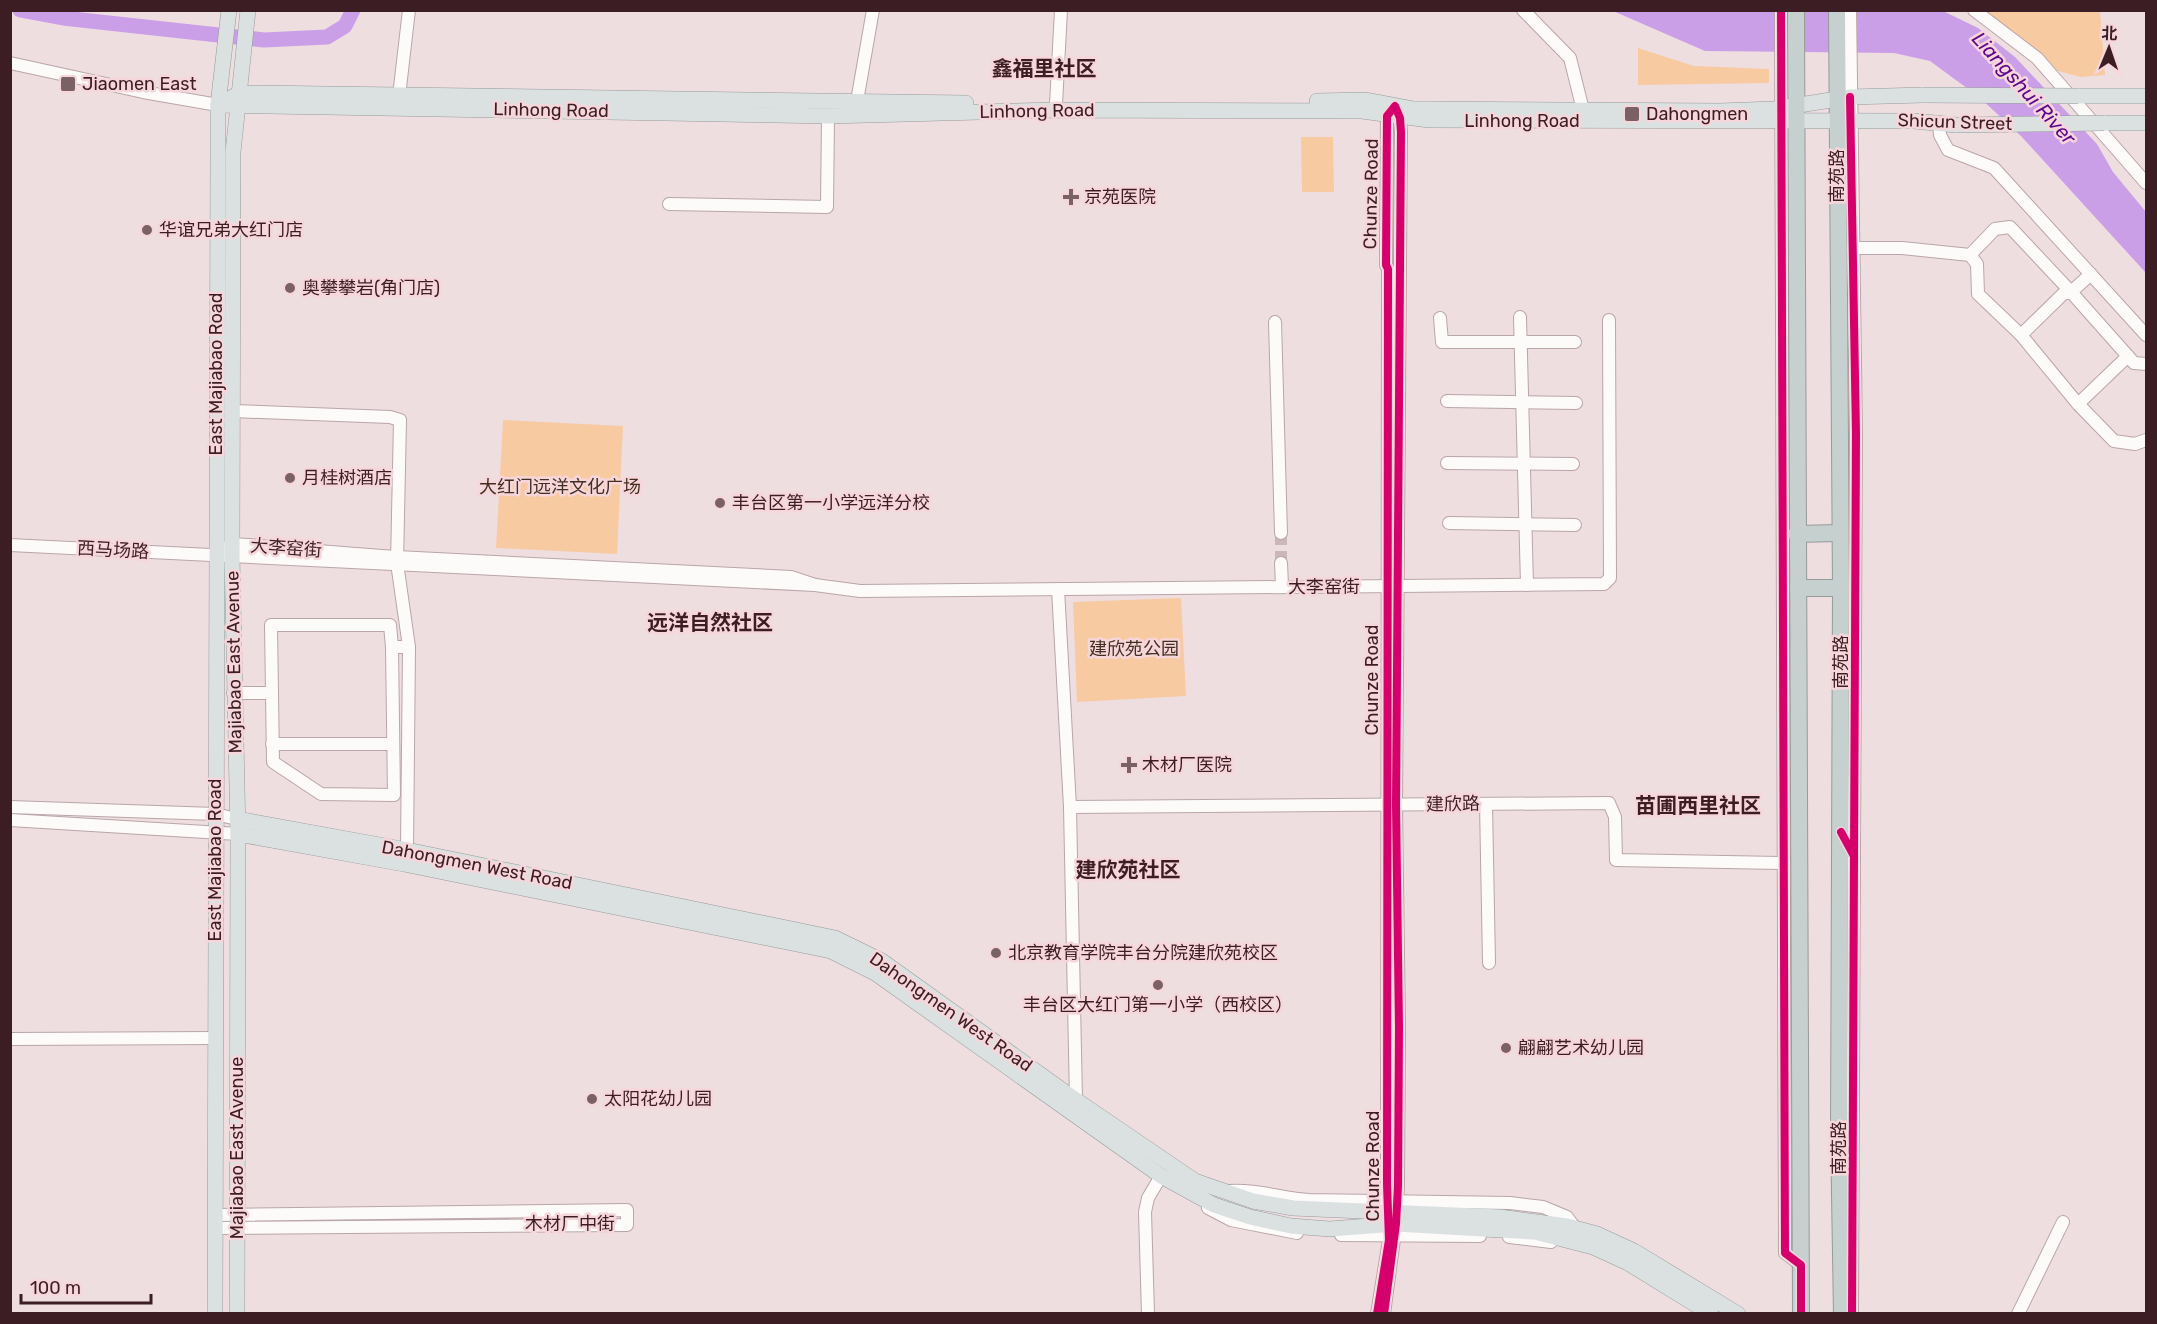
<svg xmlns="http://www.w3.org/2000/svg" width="2157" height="1324" font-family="Rubik,'Noto Sans SC',sans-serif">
<rect width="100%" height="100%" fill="#efdee0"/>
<g fill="#f7caa2">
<polygon points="1984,11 2100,11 2105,75 2081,77 2058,71"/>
<polygon points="1638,48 1694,66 1769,69 1769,83 1638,85"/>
<polygon points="1301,137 1333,137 1334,192 1302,192"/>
<polygon points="503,420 623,426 617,554 496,548"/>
<polygon points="1181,598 1186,696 1077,702 1073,602"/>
</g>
<polygon fill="#cb9ee8" points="1613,11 1943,11 1978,28 2015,57 2097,144 2113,172 2146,212 2146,273 2021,136 1979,97 1930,61 1894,53 1705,51"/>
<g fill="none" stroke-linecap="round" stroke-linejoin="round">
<polyline stroke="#cb9ee8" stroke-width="15" points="20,10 63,18 264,40 327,37 345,26 353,10"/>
<polyline stroke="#cbb7ba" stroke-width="12" stroke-dasharray="12 6" stroke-linecap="butt" points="1281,533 1281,563"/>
<g stroke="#baa5a9" stroke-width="14">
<g id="minor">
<polyline points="1523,10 1570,58 1583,110"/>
<polyline points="1781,10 1785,1253 1801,1265"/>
<polyline points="1850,10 1856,433 1854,856"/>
<polyline points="1974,10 2037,58 2146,183"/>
<polyline points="10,63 143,92 218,105"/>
<polyline points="399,96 409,10"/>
<polyline points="857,101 873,10"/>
<polyline points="1056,104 1061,10"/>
<polyline points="1939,125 1940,135 1948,150 1994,168 2146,335"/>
<polyline points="669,204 827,207 828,116"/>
<polyline points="1853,248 1902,248 1970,255 1995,229 2010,227 2071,292"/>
<polyline points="1970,255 1977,264 1978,294 2021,335 2078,404 2114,441 2135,444 2146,440"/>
<polyline points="2091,274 2071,292 2134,363 2146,364"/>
<polyline points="1520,317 1527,585"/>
<polyline points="1440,318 1442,342 1575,342"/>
<polyline points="1275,322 1281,533"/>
<polyline points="2021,335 2063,294 2071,292"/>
<polyline points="1447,401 1576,403"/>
<polyline points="2078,404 2128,356"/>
<polyline points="233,411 390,417 400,420 397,563 409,647 407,850"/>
<polyline points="1447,463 1573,464"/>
<polyline points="1449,523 1575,525"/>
<path d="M10,545L815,585L791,577L397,557C342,554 287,547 232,544L226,548"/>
<polyline points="1281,563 1282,586"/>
<polyline points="815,585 860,591 1604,584 1610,578 1609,320"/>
<polyline points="1058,589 1070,807 1076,1100"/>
<polyline points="392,647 394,795 321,794 273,762 271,625 390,625 392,647 409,647"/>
<polyline points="233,693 272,693"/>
<polyline points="272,744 393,744"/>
<polyline points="1486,804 1489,963"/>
<polyline points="10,807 215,814 237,819"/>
<polyline points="1070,807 1609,803 1615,817 1616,860 1784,863"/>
<polyline points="10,820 238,834"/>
<polyline points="1850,849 1854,856 1852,1314"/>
<polyline points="10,1039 215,1038"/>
<path d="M1228,1191C1255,1189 1282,1198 1309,1200L1510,1203L1543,1207L1567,1217L1575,1228"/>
<polyline points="1208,1208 1231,1220 1297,1233"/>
<polyline points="216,1228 627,1225 627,1210 216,1215"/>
<polyline points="1341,1235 1480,1236"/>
<polyline points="1509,1237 1551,1242"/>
<polyline points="1148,1314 1145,1212 1148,1198 1161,1176"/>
<polyline points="1377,1314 1389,1240 1387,1184 1388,269 1386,265 1387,116 1395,106 1400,118 1401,132 1396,805 1399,1028 1398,1186 1396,1224 1384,1314"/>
<polyline points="2018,1314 2063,1222"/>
</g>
</g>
<g stroke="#979a9b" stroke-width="16">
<g id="major">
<polyline points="2078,96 2146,96"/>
<polyline points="1317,101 1366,100 1414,109 1720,111 1774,109 1850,97 1923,95"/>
<polyline points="218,105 828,116 1055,110 1362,111 1429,120 1914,121 1956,125"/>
<polyline points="218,105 238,94 256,93 966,103"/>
<polyline points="2104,123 2146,123"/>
<polyline points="237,819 407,850 835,938 882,961 1076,1100 1195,1181 1253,1201 1293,1208 1500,1217 1567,1226 1597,1234 1634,1251 1738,1314"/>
<polyline points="238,834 404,864 831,951 875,973 1161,1176 1214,1205 1250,1217 1291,1226 1330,1229 1396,1224 1535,1232 1593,1247 1628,1263 1711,1314"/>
<polyline points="215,1314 218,152 218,105 229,10"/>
<polyline points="237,1314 238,834 232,556 233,152 248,10"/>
</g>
</g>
<g stroke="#979a9b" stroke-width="18">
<g id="highway">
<polyline points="1796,10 1801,1314"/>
<polyline points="1837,10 1841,588 1839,1133 1842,1314"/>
<polyline points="1796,534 1839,533"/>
<polyline points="1798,588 1841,588"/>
</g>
</g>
<use href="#minor" stroke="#fdfafa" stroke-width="12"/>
<use href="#major" stroke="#dbe1e1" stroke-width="15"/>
<use href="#highway" stroke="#c6d0cf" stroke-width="16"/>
<g stroke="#979a9b" stroke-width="16" stroke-linecap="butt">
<g id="major-bridge">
<polyline points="1923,95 2078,96"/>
<polyline points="1956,125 2104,123"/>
</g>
</g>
<use href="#major-bridge" stroke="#dbe1e1" stroke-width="15"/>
<g stroke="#f7d6db" stroke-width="11">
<g id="cycleway">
<polyline points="1781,10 1785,1253 1801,1265 1801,1314"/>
<polyline points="1850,97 1856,433 1854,856"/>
<polyline points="1841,832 1854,856 1852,1314"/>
<polyline points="1377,1314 1389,1240 1387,1184 1388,269 1386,265 1387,116 1395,106 1400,118 1401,132 1396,805 1399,1028 1398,1186 1396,1224 1384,1314"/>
</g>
</g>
<use href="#cycleway" stroke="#d6006c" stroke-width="8"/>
</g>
<g fill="#7a6165" stroke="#f7d6db" stroke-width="2">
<rect x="60" y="76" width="16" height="16" rx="3"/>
<rect x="1624" y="106" width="16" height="16" rx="3"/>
<path d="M1068 188h6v6h6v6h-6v6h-6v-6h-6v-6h6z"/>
<circle cx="147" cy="230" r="6"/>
<circle cx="290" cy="288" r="6"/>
<circle cx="290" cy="478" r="6"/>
<circle cx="720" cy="503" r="6"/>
<path d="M1126 756h6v6h6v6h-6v6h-6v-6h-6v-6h6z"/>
<circle cx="996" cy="953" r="6"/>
<circle cx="1158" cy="985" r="6"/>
<circle cx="1506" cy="1048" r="6"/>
<circle cx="592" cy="1099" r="6"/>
</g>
<g text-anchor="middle" stroke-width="5" stroke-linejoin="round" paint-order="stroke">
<g font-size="18" fill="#3b1d23" stroke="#f7d6db" text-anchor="start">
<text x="82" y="90">Jiaomen East</text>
<text x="1646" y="120">Dahongmen</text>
<text x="1084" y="203">京苑医院</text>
<text x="159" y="236">华谊兄弟大红门店</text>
<text x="302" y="294">奥攀攀岩(角门店)</text>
<text x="302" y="484">月桂树酒店</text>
<text x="732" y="509">丰台区第一小学远洋分校</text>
<text x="1142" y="771">木材厂医院</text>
<text x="1008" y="959">北京教育学院丰台分院建欣苑校区</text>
<text x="1158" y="1011" text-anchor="middle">丰台区大红门第一小学（西校区）</text>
<text x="1518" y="1054">翩翩艺术幼儿园</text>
<text x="604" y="1105">太阳花幼儿园</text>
</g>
<g font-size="18" fill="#3b1d23" stroke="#f7d6db">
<text transform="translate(551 110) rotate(1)" y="6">Linhong Road</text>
<text transform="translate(1037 111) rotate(-1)" y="6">Linhong Road</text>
<text x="1522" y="127">Linhong Road</text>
<text transform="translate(1955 122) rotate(2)" y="6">Shicun Street</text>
<text transform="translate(1837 176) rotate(-90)" y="6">南苑路</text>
<text transform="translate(1371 194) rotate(-89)" y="6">Chunze Road</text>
<text transform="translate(216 374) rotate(-90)" y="6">East Majiabao Road</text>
<text transform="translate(286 548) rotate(4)" y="6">大李窑街</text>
<text transform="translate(113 550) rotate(3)" y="6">西马场路</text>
<text x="1324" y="593">大李窑街</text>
<text transform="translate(234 662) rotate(-91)" y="6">Majiabao East Avenue</text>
<text transform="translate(1841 662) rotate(-90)" y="6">南苑路</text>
<text transform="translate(1372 680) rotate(-90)" y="6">Chunze Road</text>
<text transform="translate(1453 804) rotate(-1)" y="6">建欣路</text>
<text transform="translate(215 860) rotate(-90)" y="6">East Majiabao Road</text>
<text transform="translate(477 865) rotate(11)" y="6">Dahongmen West Road</text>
<text transform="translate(951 1012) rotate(35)" y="6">Dahongmen West Road</text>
<text transform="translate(237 1148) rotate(-90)" y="6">Majiabao East Avenue</text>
<text transform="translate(1839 1148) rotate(-90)" y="6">南苑路</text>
<text transform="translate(1373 1166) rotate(-90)" y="6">Chunze Road</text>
<text x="570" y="1230">木材厂中街</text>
</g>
<g font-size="18" fill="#41301f" stroke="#f7d6db">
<text x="560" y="493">大红门远洋文化广场</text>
<text x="1134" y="655">建欣苑公园</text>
</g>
<g font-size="20" font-style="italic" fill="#5d078c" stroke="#f7d6db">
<text transform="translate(2024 88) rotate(48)" y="7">Liangshui River</text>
</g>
<g font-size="21" font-weight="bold" fill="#3b1d23" stroke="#f7d6db">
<text x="1044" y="76">鑫福里社区</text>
<text x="710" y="630">远洋自然社区</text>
<text x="1698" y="813">苗圃西里社区</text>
<text x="1128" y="877">建欣苑社区</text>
</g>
</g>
<rect width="2157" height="1324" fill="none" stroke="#3b1d23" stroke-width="24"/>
<g transform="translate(2109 48) rotate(2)" stroke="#f7d6db" stroke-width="4.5" paint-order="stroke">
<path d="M0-4.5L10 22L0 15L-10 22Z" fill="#3b1d23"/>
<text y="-9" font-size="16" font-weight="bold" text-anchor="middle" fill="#3b1d23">北</text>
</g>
<path d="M21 1294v9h130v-9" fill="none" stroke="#3b1d23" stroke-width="3"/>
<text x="30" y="1294" font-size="18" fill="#3b1d23" stroke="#f7d6db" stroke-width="4.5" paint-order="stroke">100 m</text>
</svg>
